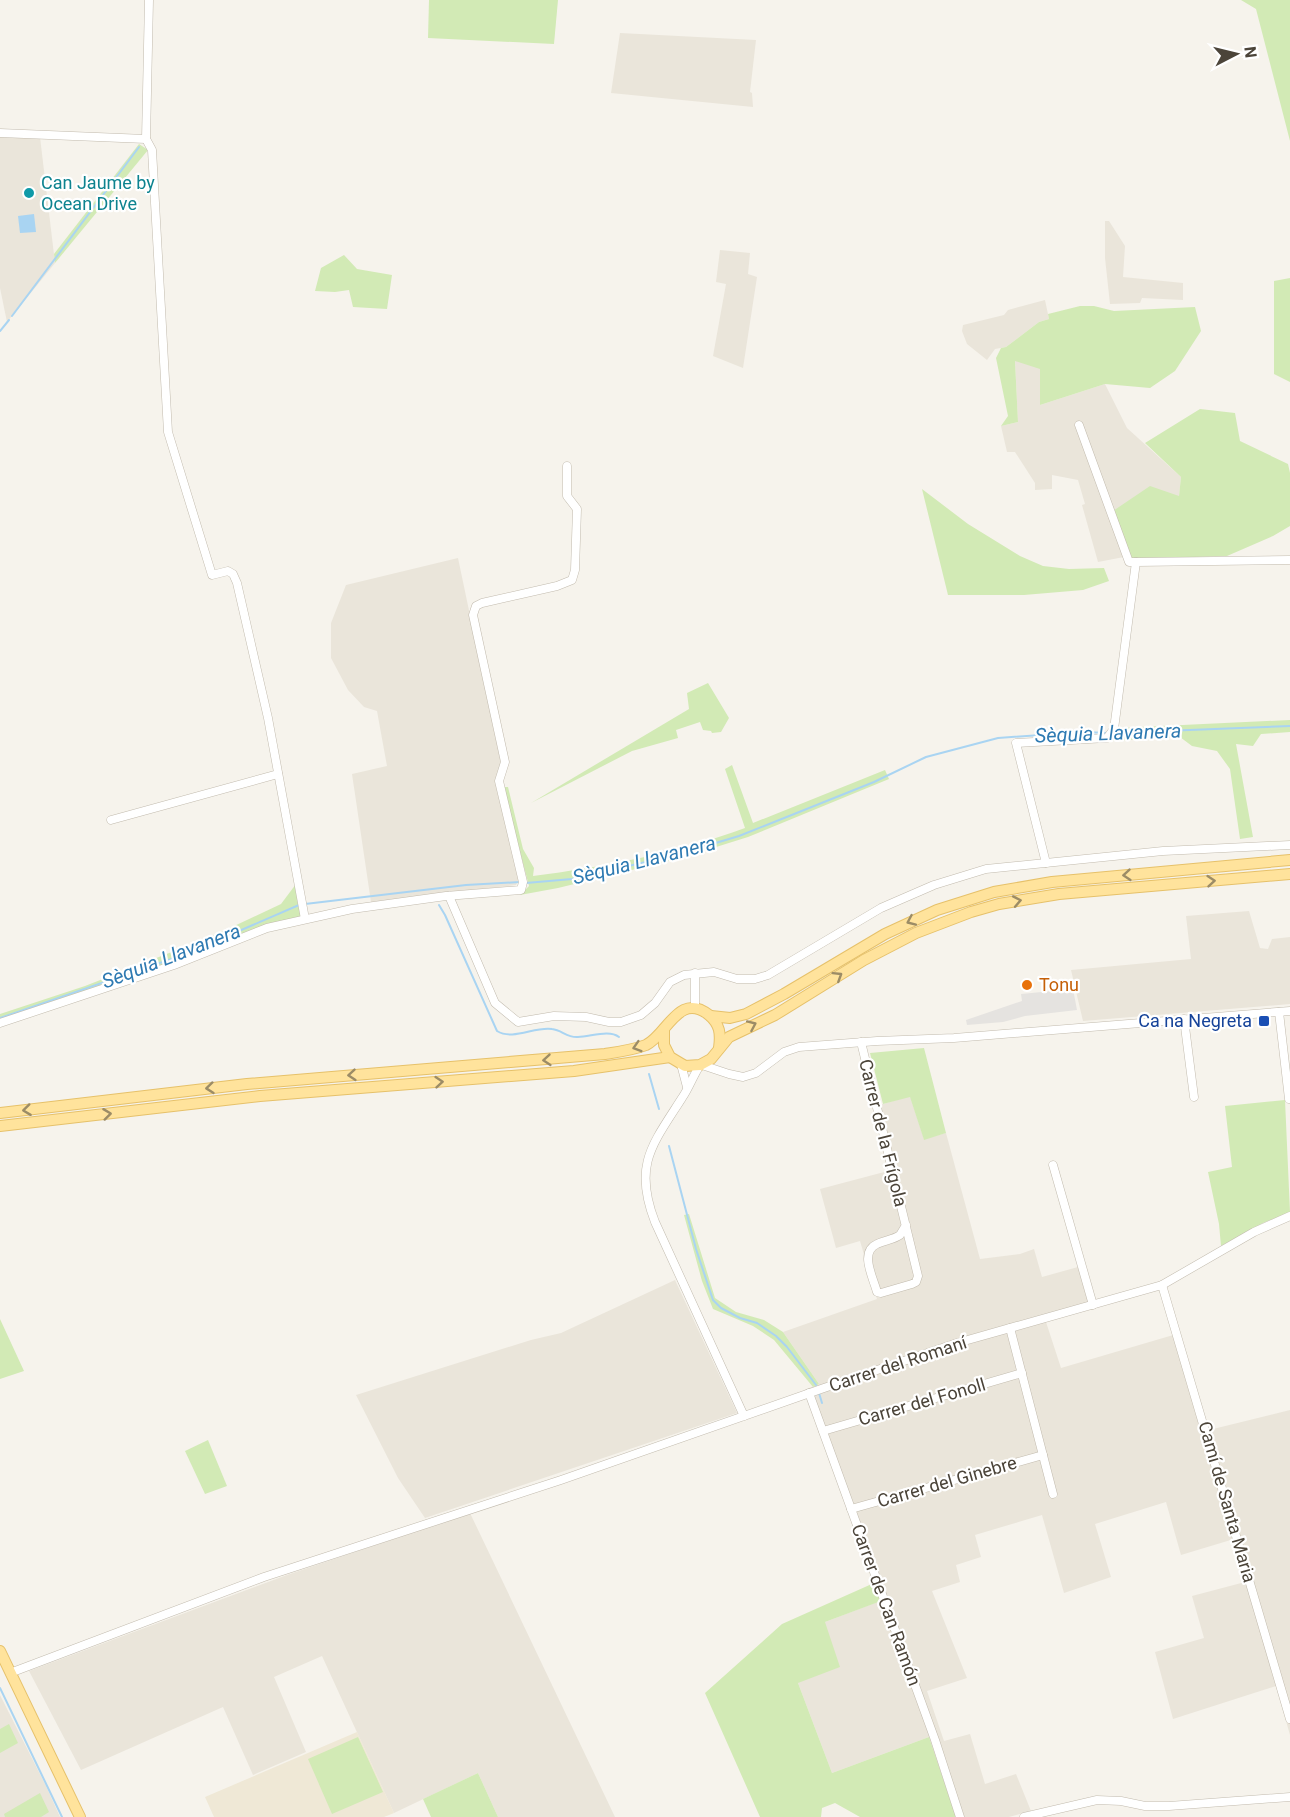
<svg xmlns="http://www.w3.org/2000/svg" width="1290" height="1817" font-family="Roboto,sans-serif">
<rect width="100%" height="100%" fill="#f6f3ec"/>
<g fill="#eae5da">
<polygon points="620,33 756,40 750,92 752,93 753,107 611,93"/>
<polygon points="0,137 40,137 55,263 7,322 0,288"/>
<polygon points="1105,221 1109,221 1125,246 1123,277 1183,283 1183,300 1142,298 1140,303 1110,304 1105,258"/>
<polygon points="720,250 750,253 748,274 757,277 743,368 713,356 726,284 716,282"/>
<polygon points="1045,300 1049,319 1039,322 1006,347 995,349 987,360 967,344 962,331 963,325 1004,315 1008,310"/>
<polygon points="1015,360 1040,368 1040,405 1105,384 1127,428 1181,477 1179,497 1124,557 1098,562 1082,505 1085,504 1078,480 1052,475 1052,489 1035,490 1035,483 1015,452 1007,452 1001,426 1018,422"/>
<polygon points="458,558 501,763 496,778 519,879 516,885 371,902 352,774 387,766 377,711 364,707 348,690 331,658 331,623 346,585"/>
<polygon points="1249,911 1260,948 1268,949 1272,939 1290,937 1290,1004 1083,1021 1071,970 1191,959 1186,916"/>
<polygon points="910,1096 924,1139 946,1133 980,1259 1020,1254 1034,1249 1042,1277 1078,1267 1091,1309 1046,1322 1061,1368 1180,1333 1209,1430 1290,1410 1290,1735 1276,1686 1173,1719 1155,1652 1204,1638 1192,1596 1245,1582 1234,1539 1181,1555 1166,1502 1095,1524 1111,1577 1064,1593 1042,1515 975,1535 981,1557 956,1565 960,1582 932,1591 967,1678 927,1691 944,1741 970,1734 985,1784 1016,1774 1031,1811 1009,1817 956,1817 929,1737 832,1773 798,1683 825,1622 880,1601 804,1390 819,1384 783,1332 877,1299 860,1241 836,1248 820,1189 888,1171 873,1107"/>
<polygon points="675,1280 737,1413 425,1518 398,1478 356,1395 531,1340 561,1333"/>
<polygon points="470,1513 615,1817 498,1817 478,1773 394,1813 322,1656 274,1677 306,1752 253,1775 223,1707 81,1770 29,1671 287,1575"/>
<polygon points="0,1695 46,1786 60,1817 0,1817"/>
</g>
<polygon fill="#efe8d6" points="357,1732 394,1813 384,1817 214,1817 205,1797"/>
<g fill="#d2eab5">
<polygon points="429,0 558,0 554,44 428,38"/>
<polygon points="1241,0 1290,0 1290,141 1256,9"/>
<polygon points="139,144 148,150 55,263 54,254"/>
<polygon points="344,255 357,269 392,275 387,309 353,307 349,290 335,292 315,291 321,268"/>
<polygon points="1290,278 1290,382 1274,374 1274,281"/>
<polygon points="1080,306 1094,306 1114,311 1195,307 1201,331 1175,371 1150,388 1105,384 1040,405 1040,369 1015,361 1018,422 1001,426 1008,416 996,358 1001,348 1006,347 1039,322 1049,319 1048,314"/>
<polygon points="1200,409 1235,413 1240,441 1288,464 1290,473 1290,526 1273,536 1227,556 1131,559 1113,511 1150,486 1179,496 1181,477 1145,443"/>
<polygon points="922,489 968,524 1020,556 1043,566 1069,569 1104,568 1109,581 1083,590 1024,595 948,595"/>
<polygon points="708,683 729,718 721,732 712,733 711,731 703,730 700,722 676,730 678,738 632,751 531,803 689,709 687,693"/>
<polygon points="1290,720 1290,732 1261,734 1253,746 1236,744 1253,837 1240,839 1230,769 1217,751 1192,746 1180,737 1110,741 1119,728"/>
<path d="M732,765L753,823L885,770L889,779L748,837L681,858L558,888L520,895L529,886L503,787H508L523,849L534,868L533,876C603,867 678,853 745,828L725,769Z"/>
<polygon points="296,884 302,917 0,1021 0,1014 85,986 215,935 281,904"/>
<polygon points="924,1048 946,1133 924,1140 910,1097 883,1104 870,1053"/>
<polygon points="1285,1100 1290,1212 1263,1223 1221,1246 1219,1224 1208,1172 1232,1167 1225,1106"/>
<polygon points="689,1214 715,1298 736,1312 764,1320 783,1332 819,1384 813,1387 774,1340 753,1326 713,1309 702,1281 684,1215"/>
<polygon points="0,1319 24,1371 0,1379"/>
<polygon points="208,1440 227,1486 205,1494 185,1451"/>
<polygon points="874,1583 881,1601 825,1622 840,1667 798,1683 832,1773 929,1737 956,1817 860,1817 835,1803 822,1808 821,1817 760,1817 705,1693 782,1624"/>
<polygon points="9,1724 18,1743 0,1753 0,1729"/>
<polygon points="358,1737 383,1792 332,1814 308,1759"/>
<polygon points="478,1773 498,1817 431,1817 423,1799"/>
<polygon points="40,1793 49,1812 41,1817 5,1817 4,1814"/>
</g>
<polygon fill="#e5e3e0" points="1073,989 1077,1010 1025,1016 1003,1022 967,1025 966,1020 1022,1001 1021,994"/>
<polygon fill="#a9d4f2" points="34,214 36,232 20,233 18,216"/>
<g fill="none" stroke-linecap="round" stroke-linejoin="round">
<g stroke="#a9d4f2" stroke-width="2">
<polyline points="12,316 139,147"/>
<polyline points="0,331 9,320"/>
<polyline points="1113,733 1290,726"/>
<polyline points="526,883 572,879 672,856 739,836 874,782 926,757 998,738 1084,732 1107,733"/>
<polyline points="305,904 466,885 520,882"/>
<path d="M439,905L445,915L497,1031C513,1041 535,1026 552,1029C562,1030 567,1038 578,1037C590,1037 609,1029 619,1037"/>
<polyline points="0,1018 186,954 299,905"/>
<polyline points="649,1074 659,1109"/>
<polyline points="669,1146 696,1249 713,1300 721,1308 740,1318 757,1323 776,1336 787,1347 816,1385"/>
<polyline points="819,1393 822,1403"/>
<polyline points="0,1688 62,1817"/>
</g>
<g stroke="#c2bbae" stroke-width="9">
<g id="minor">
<polyline points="149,0 146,139 152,150 168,432 212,575 228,571 233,574 237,583 268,718 305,919"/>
<polyline points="0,133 146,139"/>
<polyline points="1079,425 1129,562 1136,562"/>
<polyline points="111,820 278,774"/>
<polyline points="1046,863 1016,743 1107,738 1114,729 1136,562 1290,560"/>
<polyline points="449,896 495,1003 518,1022 554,1016 586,1017 609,1022 621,1022 641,1015 655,1003 670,982 684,975 714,972 737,979 755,979 768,975 881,908 934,885 986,869 1163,851 1290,845"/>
<polyline points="695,1009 695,973"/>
<polyline points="1279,1012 1289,1099"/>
<polyline points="1184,1019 1194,1097"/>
<polyline points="0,1023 174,965 267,928 352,909 446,896 521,890 523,882 499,781 505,762 473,615 476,606 482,603 557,586 572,580 575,570 577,509 567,496 567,466"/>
<path d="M861,1042L918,1276L916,1282L912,1284L881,1293L877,1292C873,1277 859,1252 877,1244C885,1240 893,1240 900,1235L906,1225"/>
<polyline points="681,1064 687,1087"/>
<path d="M700,1065C693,1076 689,1088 682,1098C652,1145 633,1165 655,1222L744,1416"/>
<polyline points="702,1065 729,1074 743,1077 756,1073 784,1052 799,1047 877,1041 954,1038 1290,1011"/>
<polyline points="1053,1165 1093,1305"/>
<polyline points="1162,1285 1290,1719"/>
<polyline points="1010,1328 1053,1494"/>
<polyline points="809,1393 935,1740 960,1817"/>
<polyline points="823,1431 1022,1373"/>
<polyline points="851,1509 1043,1455"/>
<polyline points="10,1673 264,1577 561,1480 824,1388 957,1343 1162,1285 1254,1232 1290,1216"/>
<polyline points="1024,1817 1097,1800 1121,1801 1145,1806 1169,1806 1290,1797"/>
</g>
</g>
<g stroke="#e6c16a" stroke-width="12">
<g id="major">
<polyline points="711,1016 730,1018 746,1014 784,994 885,934 937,910 994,892 1052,882 1290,860"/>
<polyline points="664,1029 664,1045 670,1057 685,1066 700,1065 711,1059 729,1037 775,1015 864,960 916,933 971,912 999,904 1059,894 1290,874"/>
<path d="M0,1113L247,1084L605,1054C618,1052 633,1050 646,1045C667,1035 679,991 709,1015C720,1024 721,1034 719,1048"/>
<polyline points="0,1126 260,1096 574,1071 670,1057"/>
<polyline points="0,1651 80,1817"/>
</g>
</g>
<use href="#minor" stroke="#fff" stroke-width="8"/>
<use href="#major" stroke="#ffe39c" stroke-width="10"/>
</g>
<defs><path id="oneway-chevron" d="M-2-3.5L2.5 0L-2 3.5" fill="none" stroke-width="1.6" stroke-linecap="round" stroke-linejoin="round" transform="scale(1.5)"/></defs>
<g stroke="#9c8c66">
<use href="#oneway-chevron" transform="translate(1127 875) rotate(175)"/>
<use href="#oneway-chevron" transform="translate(1211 881) rotate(-5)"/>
<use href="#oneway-chevron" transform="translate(1017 901) rotate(-11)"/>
<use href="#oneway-chevron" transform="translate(911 921) rotate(156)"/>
<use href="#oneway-chevron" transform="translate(838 976) rotate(-32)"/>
<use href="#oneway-chevron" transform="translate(752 1025) rotate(-24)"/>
<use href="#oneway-chevron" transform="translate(637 1047) rotate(163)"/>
<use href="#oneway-chevron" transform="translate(547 1060) rotate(175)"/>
<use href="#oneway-chevron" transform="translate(352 1075) rotate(175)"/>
<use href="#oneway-chevron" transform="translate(439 1082) rotate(-5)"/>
<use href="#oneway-chevron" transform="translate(210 1088) rotate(174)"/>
<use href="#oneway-chevron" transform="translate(27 1110) rotate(173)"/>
<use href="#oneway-chevron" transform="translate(107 1114) rotate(-7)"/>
</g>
<circle fill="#0f9aa8" stroke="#fff" stroke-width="2" cx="29" cy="193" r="6"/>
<circle fill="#e8710a" stroke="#fff" stroke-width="2" cx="1027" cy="985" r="6"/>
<rect fill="#1a4fb4" stroke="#fff" stroke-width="2" x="1258" y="1015" width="12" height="12" rx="3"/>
<g text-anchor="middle" stroke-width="4.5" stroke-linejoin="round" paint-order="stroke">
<g font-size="18" fill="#0d838f" stroke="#fff" text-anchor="start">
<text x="41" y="189">Can Jaume by<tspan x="41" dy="21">Ocean Drive</tspan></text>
</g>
<g font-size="18" fill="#c56008" stroke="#fff" text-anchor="start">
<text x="1039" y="991">Tonu</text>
</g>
<g font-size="18" fill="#164399" stroke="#fff" text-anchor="end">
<text x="1252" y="1027">Ca na Negreta</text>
</g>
<g font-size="18" fill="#4b4439" stroke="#fff">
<text transform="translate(883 1133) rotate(76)" y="6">Carrer de la Frígola</text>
<text transform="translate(898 1364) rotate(-18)" y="6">Carrer del Romaní</text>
<text transform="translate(922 1402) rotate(-16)" y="6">Carrer del Fonoll</text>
<text transform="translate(947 1482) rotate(-16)" y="6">Carrer del Ginebre</text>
<text transform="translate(1227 1502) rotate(74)" y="6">Camí de Santa Maria</text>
<text transform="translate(886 1605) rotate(70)" y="6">Carrer de Can Ramón</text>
</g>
<g font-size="20" font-style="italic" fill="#2e7ab2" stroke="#fff">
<text transform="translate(1108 733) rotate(-2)" y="7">Sèquia Llavanera</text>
<text transform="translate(644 860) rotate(-14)" y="7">Sèquia Llavanera</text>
<text transform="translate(171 956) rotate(-21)" y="7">Sèquia Llavanera</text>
</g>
</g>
<g transform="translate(1236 54) rotate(83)" stroke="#ffffff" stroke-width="4.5" paint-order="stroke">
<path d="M0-4.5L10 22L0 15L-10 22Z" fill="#4b4439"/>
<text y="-9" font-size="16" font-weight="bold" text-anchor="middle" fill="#4b4439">N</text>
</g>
</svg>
